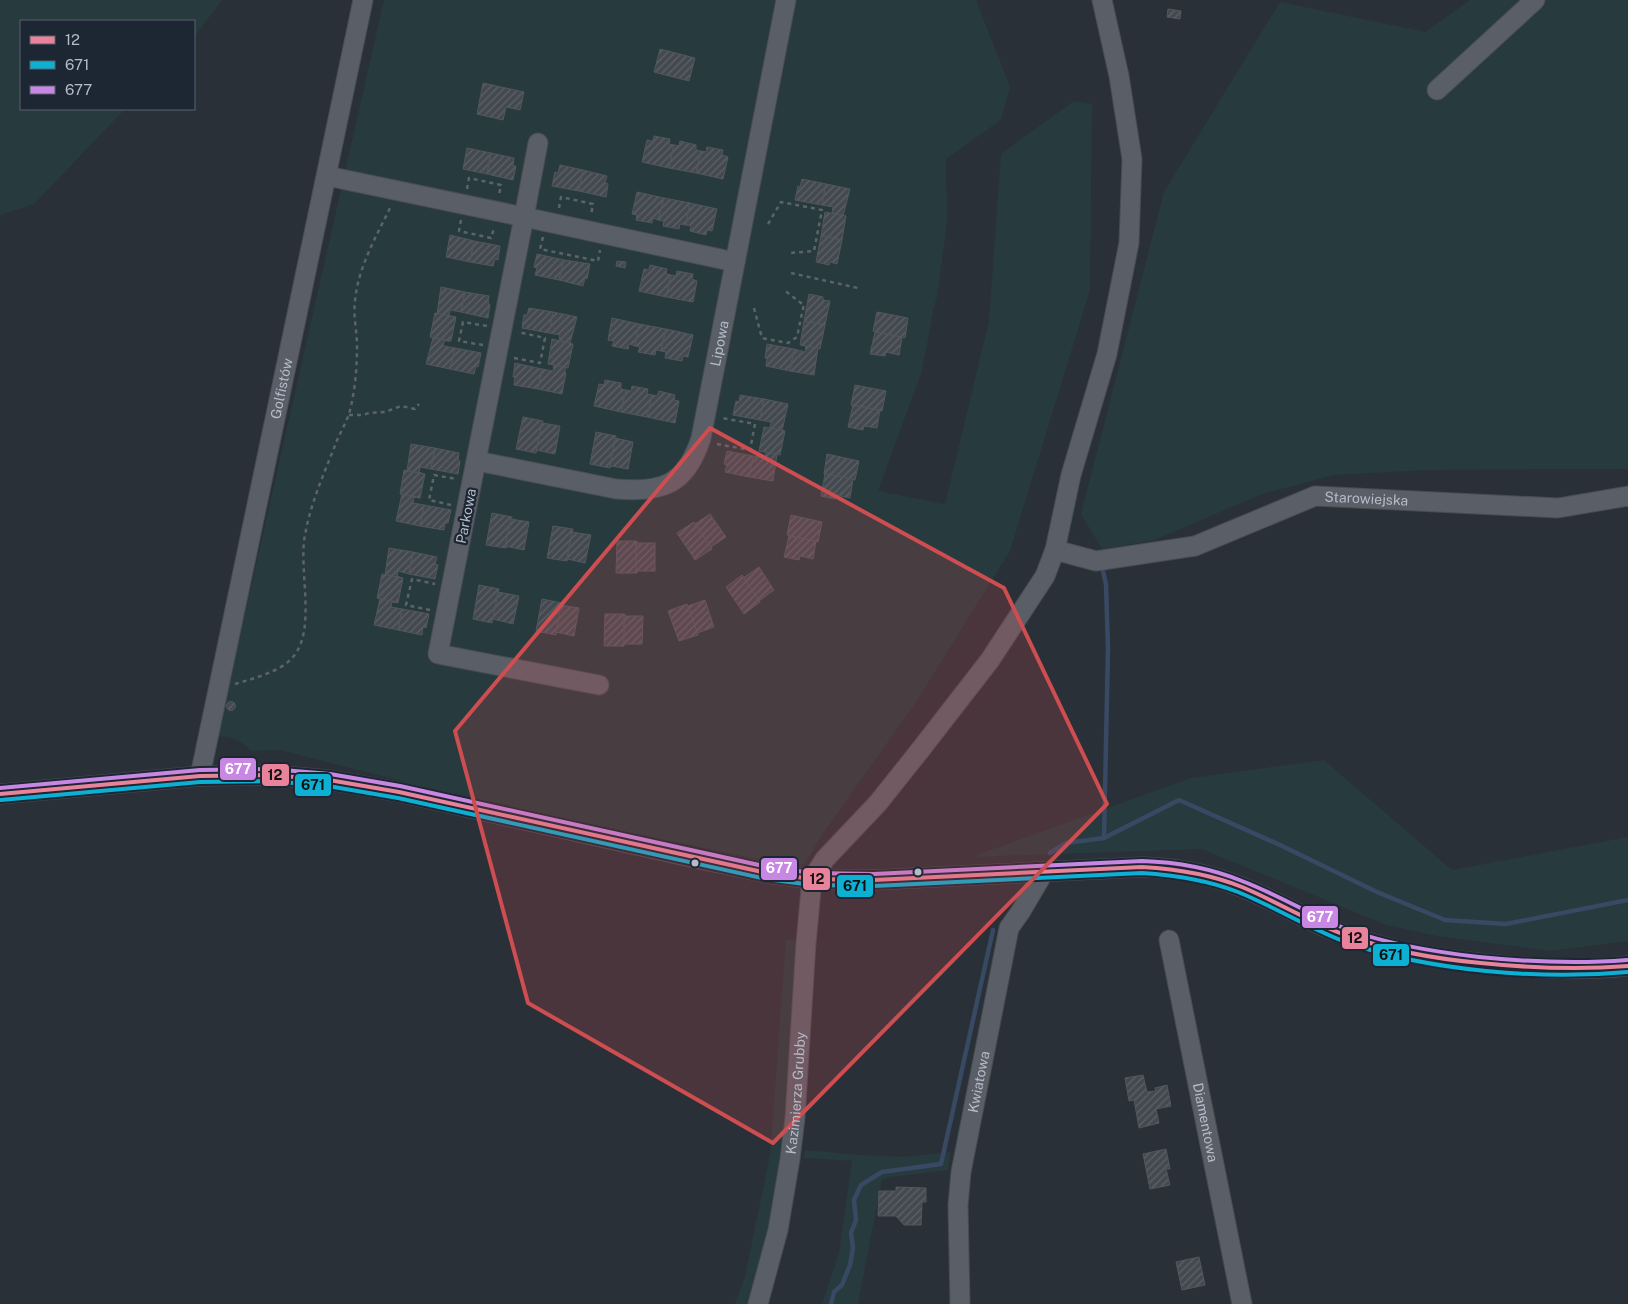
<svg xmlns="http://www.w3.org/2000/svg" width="1628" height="1304" font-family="'Public Sans',sans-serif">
<defs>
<pattern id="building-hatch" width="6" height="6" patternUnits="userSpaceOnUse" patternTransform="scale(1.25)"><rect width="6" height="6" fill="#444950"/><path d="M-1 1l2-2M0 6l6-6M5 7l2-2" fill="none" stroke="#5d6168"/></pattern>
</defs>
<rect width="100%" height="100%" fill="#2a3038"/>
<g fill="#273a3e">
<polygon points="0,0 222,0 194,37 194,21 21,21 21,109 125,109 34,204 0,215"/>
<path d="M384,0H976L1010,87L1001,120L946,159L947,223L937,297L933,311L922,371L878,491L945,504L989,321L1001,154L1074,101L1092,104L1090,290L1010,551L918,699L822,835L804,865L752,858L626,832L409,783L280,750L251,751C241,741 232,735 217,737Z"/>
<polygon points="1470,0 1628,0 1628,469 1429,470 1334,475 1262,494 1155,540 1102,549 1081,514 1164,192 1280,2 1425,32"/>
<polygon points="1324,760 1452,870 1628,837 1628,941 1551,951 1437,936 1386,925 1202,849 971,857 1191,778"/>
<polygon points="786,939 799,942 793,1056 779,1191 752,1304 735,1304 745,1277 770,1155"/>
<polygon points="805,1150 860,1155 903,1157 951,1152 948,1170 910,1175 890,1177 882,1179 858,1304 822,1304 839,1253 852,1161 804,1158"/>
</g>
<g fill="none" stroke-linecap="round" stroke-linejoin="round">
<g stroke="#384963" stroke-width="4.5">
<polyline points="1102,567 1106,584 1108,649 1104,838"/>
<polyline points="1050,853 1066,843 1104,838 1179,800 1280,845 1377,892 1445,920 1506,924 1628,900"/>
<polyline points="831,1304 834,1292 842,1285 850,1265 853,1248 851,1233 856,1220 854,1200 861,1185 882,1172 941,1164 993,930"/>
</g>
</g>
<g fill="url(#building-hatch)" stroke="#52575f">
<polygon points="1168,9 1181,11 1180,19 1167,17"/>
<polygon points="660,49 695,58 689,81 654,72"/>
<polygon points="483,83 524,92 520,110 506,107 503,120 477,114"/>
<polygon points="654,136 670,139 669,144 674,145 669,168 642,162 647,140 653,141"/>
<polygon points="680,141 696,145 696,150 701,151 696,173 669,168 674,145 679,146"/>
<polygon points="707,147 723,150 722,155 728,157 723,179 696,173 701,151 706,152"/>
<polygon points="467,148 491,153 487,174 463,169"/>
<polygon points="491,153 514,158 513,166 516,166 513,180 487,174"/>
<polygon points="560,165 583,170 579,191 552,186 555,172 558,173"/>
<polygon points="583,170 607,176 605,183 608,184 606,197 579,191"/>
<polygon points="802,179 826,184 822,205 795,200 798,186 800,187"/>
<polygon points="826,184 850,189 843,216 832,213 833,207 822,205"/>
<polygon points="637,192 664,198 658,220 653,218 652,223 636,220 637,215 632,214"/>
<polygon points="664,198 690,203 686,225 680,224 679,229 663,226 664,221 658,220"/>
<polygon points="690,203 717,209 712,231 707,230 706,235 690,231 691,226 686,225"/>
<polygon points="825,212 846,216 842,240 821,236"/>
<polygon points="450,235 474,241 470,262 446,257"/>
<polygon points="821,236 842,240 837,264 830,262 829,265 816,262"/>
<polygon points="474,241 500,246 498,260 495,259 493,266 470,262"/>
<polygon points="537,254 564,260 559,280 535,275 537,268 534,267"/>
<polygon points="564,260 590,264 587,279 585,278 583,286 559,280"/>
<polygon points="617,261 626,262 625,268 616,266"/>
<polygon points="650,265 667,269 666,274 671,275 666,297 639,291 644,269 649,270"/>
<polygon points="677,271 693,274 692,279 697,281 693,302 666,297 671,275 676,276"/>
<polygon points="441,287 465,292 461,312 450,310 449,316 454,317 437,314"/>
<polygon points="465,292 489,296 488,304 490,304 488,318 461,312"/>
<polygon points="809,294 823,297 823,300 830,301 825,325 804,321"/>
<polygon points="529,308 553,312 549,333 522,328 524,315 527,315"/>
<polygon points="553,312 577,317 570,343 559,341 560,335 549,333"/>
<polygon points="877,312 908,318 905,338 873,331"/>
<polygon points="435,313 456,317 451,341 430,337"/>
<polygon points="612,318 639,324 635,346 629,344 628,349 612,346 614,341 608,340"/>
<polygon points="804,321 825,325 820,349 800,345"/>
<polygon points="639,324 666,329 661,351 656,350 655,355 638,352 640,347 635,346"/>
<polygon points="666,329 693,335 688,357 683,356 682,361 665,358 666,352 661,351"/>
<polygon points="875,332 902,337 899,355 886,352 885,356 870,354"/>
<polygon points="433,338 450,341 444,341 443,346 455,348 450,369 426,364"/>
<polygon points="552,339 573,344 568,368 548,364"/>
<polygon points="767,344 794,349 790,371 766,366 767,358 765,358"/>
<polygon points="806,346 818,348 814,375 790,371 794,349 805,352"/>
<polygon points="455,348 481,353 478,367 476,366 474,374 450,369"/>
<polygon points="515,363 542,369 538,389 514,385 515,377 513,377"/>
<polygon points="554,365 565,367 565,373 566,373 562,394 538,389 542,369 553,371"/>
<polygon points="605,380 621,383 621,389 626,390 621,412 594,406 599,384 604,385"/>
<polygon points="855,385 886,391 882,411 851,405"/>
<polygon points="632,386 648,389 647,394 652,395 647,417 621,412 626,390 631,391"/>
<polygon points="659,391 675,395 674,400 679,401 675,423 647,417 652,395 657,396"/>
<polygon points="740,395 764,399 760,420 733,415 736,401 739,402"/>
<polygon points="764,399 788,404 782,431 770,428 771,422 760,420"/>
<polygon points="853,405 880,410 877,428 864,426 863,430 848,427"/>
<polygon points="523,417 543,421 536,453 516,449"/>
<polygon points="542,423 560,426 555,454 536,450"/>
<polygon points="764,427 785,431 780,455 759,451"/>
<polygon points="596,432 616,436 610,468 590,464"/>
<polygon points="615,438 633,442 628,469 610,466"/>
<polygon points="411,444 435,448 431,469 420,467 419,472 424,474 407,471"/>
<polygon points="435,448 459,453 458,460 460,461 458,474 431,469"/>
<polygon points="727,451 753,456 749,477 725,472 727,465 724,464"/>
<polygon points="766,452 777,454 773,481 749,477 753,456 765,458"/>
<polygon points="827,454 859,461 855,480 824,474"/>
<polygon points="404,470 425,474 420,498 400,494"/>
<polygon points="825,474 853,479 850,498 836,495 835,499 821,496"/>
<polygon points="402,494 420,498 414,497 413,503 424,505 420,526 396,521"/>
<polygon points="424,505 451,510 448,523 445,523 444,530 420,526"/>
<polygon points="492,513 512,517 506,548 486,545"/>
<polygon points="710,514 726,537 711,547 695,524"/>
<polygon points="791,515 822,522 818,542 787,535"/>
<polygon points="511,519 529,522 524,550 505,546"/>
<polygon points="694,522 712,549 695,560 677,533"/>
<polygon points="553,526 573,529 567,561 547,558"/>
<polygon points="572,532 591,535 585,563 567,559"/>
<polygon points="789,536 816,541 813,559 800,556 799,560 784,557"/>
<polygon points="617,541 637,541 637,573 616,573"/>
<rect x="636" y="543" width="19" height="28"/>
<polygon points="389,548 413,552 409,574 398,571 397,576 402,578 385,575"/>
<polygon points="413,552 437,557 435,564 438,565 435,579 409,574"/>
<polygon points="759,567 774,590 759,601 743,578"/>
<polygon points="382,574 403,578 398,603 377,598"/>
<polygon points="742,575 760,602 744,614 726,587"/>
<polygon points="479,585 499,589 492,623 473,619"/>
<polygon points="498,592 519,596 513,624 493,619"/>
<polygon points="380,599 397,602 392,602 391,607 402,609 398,630 374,625"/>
<polygon points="542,599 562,603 556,635 536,631"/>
<polygon points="705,600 714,627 697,633 688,606"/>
<polygon points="687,604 698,635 679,641 668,611"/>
<polygon points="561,605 579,608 574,636 556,632"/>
<polygon points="402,609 429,614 426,628 423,627 422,635 398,630"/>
<polygon points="605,614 625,614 624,646 604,646"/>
<polygon points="624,616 643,616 642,644 624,644"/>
<circle cx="231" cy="706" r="4.5"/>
<polygon points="1143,1075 1147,1092 1156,1091 1155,1088 1167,1085 1171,1106 1156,1109 1159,1123 1139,1128 1134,1100 1129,1101 1125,1078"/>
<polygon points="1166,1149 1170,1169 1166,1169 1170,1185 1150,1189 1143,1154"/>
<polygon points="896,1187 926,1188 926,1202 922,1202 921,1225 904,1225 896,1216 878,1216 879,1191 896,1191"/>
<polygon points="1199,1257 1205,1285 1182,1290 1176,1262"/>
</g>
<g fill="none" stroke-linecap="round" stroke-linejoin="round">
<g stroke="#484c53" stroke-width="21">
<g id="minor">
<polyline points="1437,90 1535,0"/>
<polyline points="538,143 524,217 735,262"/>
<polyline points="327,176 524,217 438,654 599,685"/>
<path id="s1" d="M477,461L616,489C662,493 686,485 701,438L786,0"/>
<path id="s2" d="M1055,550L1096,561L1195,546L1315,496L1558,508L1628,496"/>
<path id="s3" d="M200,776L363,0"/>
<path d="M0,794L200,776L271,775L329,780L399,792L695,858L767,873L812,879L874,880L1142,867C1181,868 1219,876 1255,893C1281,904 1305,918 1330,929C1380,950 1435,959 1488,964C1536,969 1581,971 1628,966"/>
<path id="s4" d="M1169,940L1242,1304"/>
<path id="s5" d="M758,1304L778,1230L790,1159L795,1118L806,943L812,879L825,859L878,803L921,749L990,660L1045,576L1055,550L1071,475L1107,354L1129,243L1132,159L1119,76L1102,0"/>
<path id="s6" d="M960,1304L958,1205L961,1172L1009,928L1021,911L1044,872"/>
</g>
</g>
<g stroke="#5d636a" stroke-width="2.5" stroke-dasharray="4 4" stroke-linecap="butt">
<polyline points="467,189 469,178 501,185 499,195"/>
<polyline points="559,208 561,197 593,204 591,215"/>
<polyline points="461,220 459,231 491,238 494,228"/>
<polyline points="768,224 781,202 822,210 814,251 790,253"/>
<polyline points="543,237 540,249 598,261 600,250"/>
<polyline points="791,273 858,288"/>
<polyline points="754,308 762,338 788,343 797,337 804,304 801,303 784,290"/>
<polyline points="483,345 459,341 463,322 487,326"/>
<polyline points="514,358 540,363 545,338 518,332"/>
<polyline points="349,415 362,415 369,413 385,412 401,406 415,409 419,404"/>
<polyline points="717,444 750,450 755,424 722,418"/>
<polyline points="451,505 429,500 434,475 456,479"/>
<polyline points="430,610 406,605 412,579 435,584"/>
<path d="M235,684C252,679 282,671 293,657C317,629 298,570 305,535C311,501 326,469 338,438C342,430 346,422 349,414C355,392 357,369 357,346C357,331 353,316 355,301C358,267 377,235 391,206"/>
</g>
<use href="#minor" stroke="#5a5e66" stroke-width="19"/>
<g stroke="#1d2633" stroke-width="8">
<path id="bus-1" d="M0,794L200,776L271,775L329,780L399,792L767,873L812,879L874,880L1142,867C1176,869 1210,874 1242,887C1278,902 1311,923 1348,936C1391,951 1436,959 1481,963C1530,968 1579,970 1628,966"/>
</g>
<g stroke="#1d2633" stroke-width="8">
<path id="bus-2" d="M1,800L200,782L271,781L328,786L398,798L766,879L812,885L874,886L1142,873C1175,875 1207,880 1238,892C1275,907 1310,929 1348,943C1431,971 1540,980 1628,972"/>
</g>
<g stroke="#1d2633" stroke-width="8">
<path id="bus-3" d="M0,788L200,770L271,769L330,774L400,786L768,867L812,873L874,874L1142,861C1176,862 1210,868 1242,881C1279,895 1312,916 1349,930C1391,945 1435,952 1479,957C1529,962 1578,964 1627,960"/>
</g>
<use href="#bus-1" stroke="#e9829b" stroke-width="4"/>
<use href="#bus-2" stroke="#0dafd3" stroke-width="4"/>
<use href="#bus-3" stroke="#c787e3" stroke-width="4"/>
</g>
<path fill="#ce4d50" fill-opacity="0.2" stroke="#ce4d50" stroke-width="4" stroke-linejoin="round" d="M710,428L1004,588L1107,804L773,1143L528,1003L455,731Z"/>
<g fill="#b4bcc9" stroke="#1d2633" stroke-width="2">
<circle cx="695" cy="863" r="4.5"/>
<circle cx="918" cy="872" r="4.5"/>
</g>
<g text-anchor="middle" stroke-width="4.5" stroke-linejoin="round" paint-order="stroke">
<g font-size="14" fill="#b4bcc9" stroke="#1d2633">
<text dy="5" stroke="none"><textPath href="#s1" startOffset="349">Lipowa</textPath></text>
<text dy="5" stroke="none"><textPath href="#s3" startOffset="396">Golfistów</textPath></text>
<text dy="5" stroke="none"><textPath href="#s2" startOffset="324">Starowiejska</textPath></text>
<text transform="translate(466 516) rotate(-79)" y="5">Parkowa</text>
<text dy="5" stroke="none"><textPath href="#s6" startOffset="224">Kwiatowa</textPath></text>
<text dy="5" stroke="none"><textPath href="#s5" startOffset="215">Kazimierza Grubby</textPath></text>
<text dy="5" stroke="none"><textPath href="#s4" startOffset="186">Diamentowa</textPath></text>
</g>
</g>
<g stroke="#1d2633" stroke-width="2">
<rect x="219" y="757" width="38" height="24" rx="5" fill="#c787e3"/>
<rect x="261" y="763" width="29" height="24" rx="5" fill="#e9829b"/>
<rect x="294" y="773" width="38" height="24" rx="5" fill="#0dafd3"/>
<rect x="760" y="857" width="38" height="24" rx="5" fill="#c787e3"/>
<rect x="802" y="867" width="29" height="24" rx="5" fill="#e9829b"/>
<rect x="836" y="874" width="38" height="24" rx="5" fill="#0dafd3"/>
<rect x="1301" y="905" width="38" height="24" rx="5" fill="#c787e3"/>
<rect x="1341" y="926" width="28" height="24" rx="5" fill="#e9829b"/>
<rect x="1372" y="943" width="38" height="24" rx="5" fill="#0dafd3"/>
</g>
<g font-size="14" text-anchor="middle" font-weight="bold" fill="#fff">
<text x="238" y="774">677</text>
<text x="779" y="873">677</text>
<text x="1320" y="922">677</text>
</g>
<g font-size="14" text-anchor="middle" font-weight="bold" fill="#111">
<text x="275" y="780">12</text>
<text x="313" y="790">671</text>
<text x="817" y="884">12</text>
<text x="855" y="891">671</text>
<text x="1355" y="943">12</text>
<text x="1391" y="960">671</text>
</g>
<rect x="20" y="20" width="175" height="90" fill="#1d2633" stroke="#59626f"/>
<rect x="30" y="36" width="25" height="8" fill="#e9829b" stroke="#59626f"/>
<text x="65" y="45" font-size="15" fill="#b4bcc9">12</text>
<rect x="30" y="61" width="25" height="8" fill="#0dafd3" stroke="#59626f"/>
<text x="65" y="70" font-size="15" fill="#b4bcc9">671</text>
<rect x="30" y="86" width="25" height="8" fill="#c787e3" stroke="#59626f"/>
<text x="65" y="95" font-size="15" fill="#b4bcc9">677</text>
</svg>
